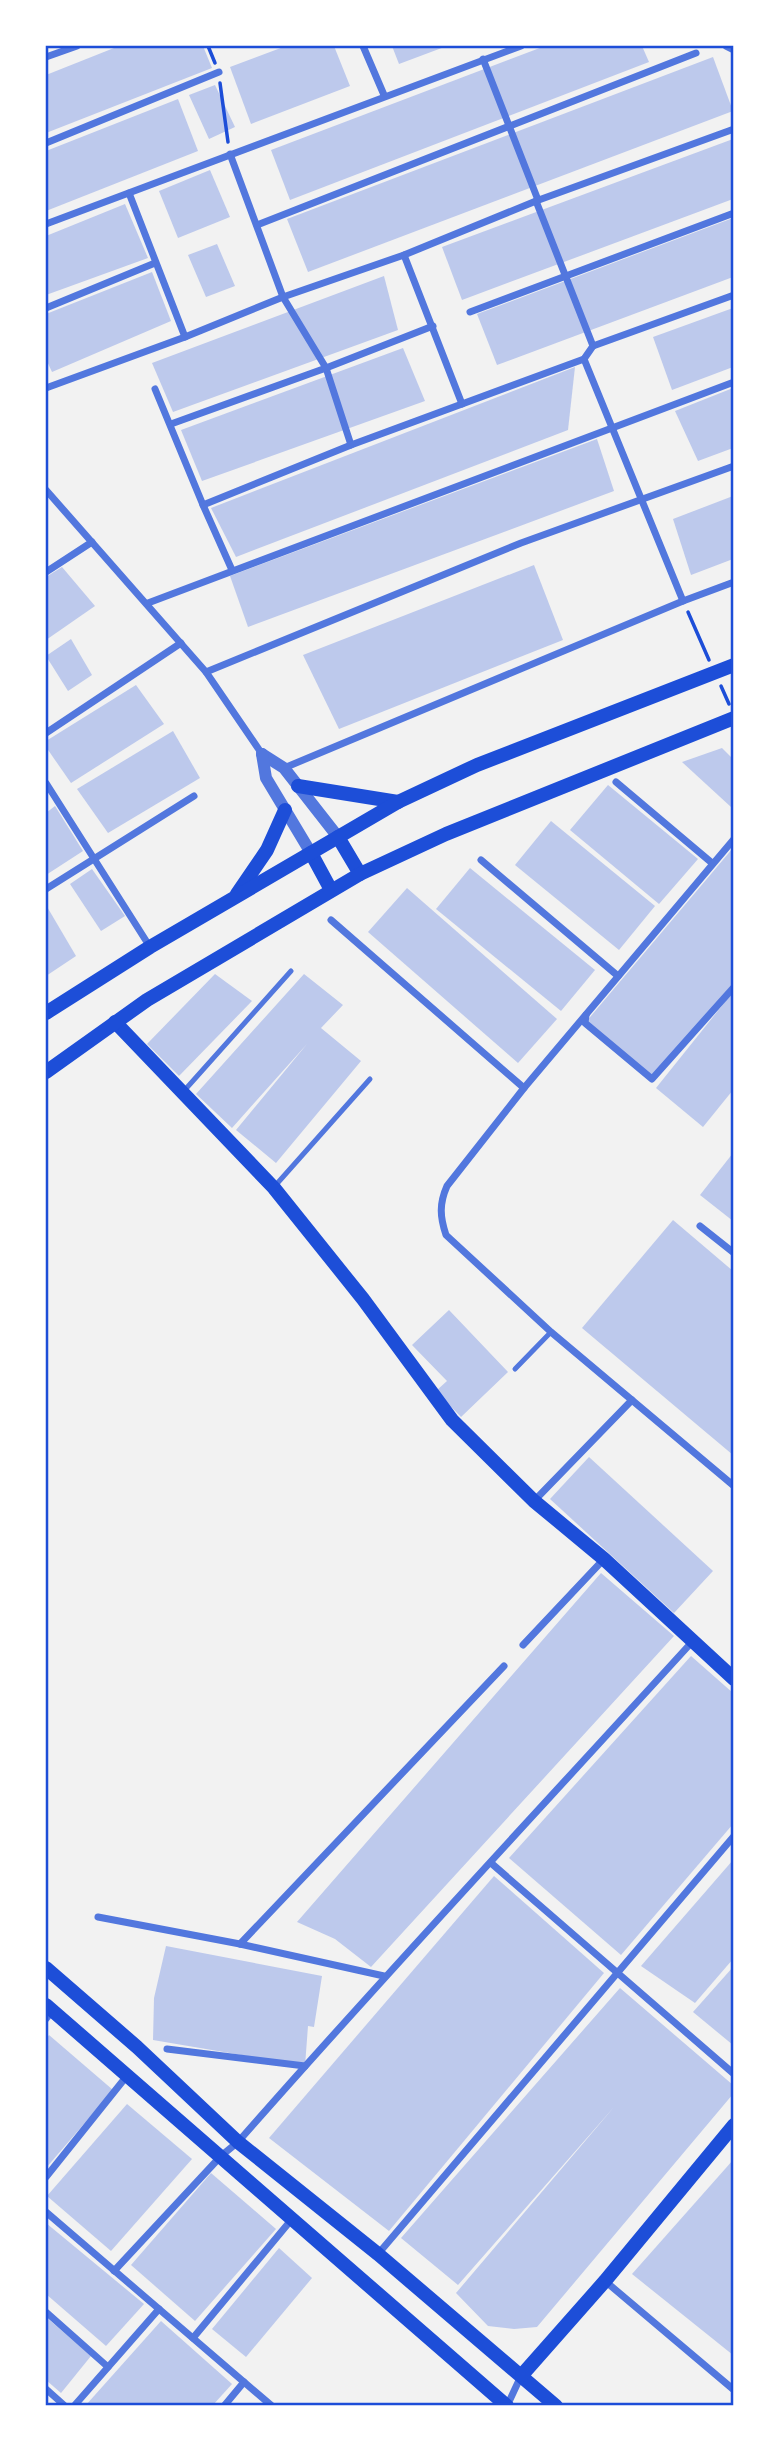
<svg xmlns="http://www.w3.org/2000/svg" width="779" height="2451" font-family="'PT Sans Narrow',sans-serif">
<rect width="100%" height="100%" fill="#f2f2f2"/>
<g fill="#bdc9ec">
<polygon points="119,46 203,46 212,68 46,133 46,75"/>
<polygon points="286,46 334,46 350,86 251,124 230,67"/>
<polygon points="392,46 447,46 399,64"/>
<polygon points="545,46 642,46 649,62 290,200 271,150"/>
<polygon points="713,57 733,111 308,272 287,219"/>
<polygon points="215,85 235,127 209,139 189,95"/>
<polygon points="178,99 198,151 46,211 46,151"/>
<polygon points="733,139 733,199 462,300 442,247"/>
<polygon points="210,170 230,217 178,238 159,191"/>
<polygon points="125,204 148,258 46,295 46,236"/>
<polygon points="733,218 733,277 497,365 477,314"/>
<polygon points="217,244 235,286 206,297 188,255"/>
<polygon points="152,272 171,321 52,372 46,359 46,314"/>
<polygon points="384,276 398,330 173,412 152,363"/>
<polygon points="733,308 733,367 672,390 653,337"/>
<polygon points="403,348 425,401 202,481 181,430"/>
<polygon points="575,367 568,430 236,557 211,508"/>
<polygon points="733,388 733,448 698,461 675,411"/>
<polygon points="597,439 614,491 248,627 230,576"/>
<polygon points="733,496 733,559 691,575 673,519"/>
<polygon points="534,565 563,640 339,729 303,655"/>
<polygon points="62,567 95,606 46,640 46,577"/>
<polygon points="71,639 92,675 68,691 46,656"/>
<polygon points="136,685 164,724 71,783 46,747 46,741"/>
<polygon points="173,731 200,778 108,833 77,789"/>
<polygon points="722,748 733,759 733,805 731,807 682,762"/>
<polygon points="608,785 698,859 659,904 570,830"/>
<polygon points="55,806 83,851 46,875 46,813"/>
<polygon points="551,821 655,906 619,950 515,865"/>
<polygon points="733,848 733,983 652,1079 585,1023"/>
<polygon points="470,868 595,970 561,1011 436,909"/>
<polygon points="92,869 125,916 101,931 70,884"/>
<polygon points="407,888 557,1019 518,1063 368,932"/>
<polygon points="46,905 76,956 46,976"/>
<polygon points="215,974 252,1001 179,1076 147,1044"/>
<polygon points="304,974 343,1005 321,1028 361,1061 276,1163 236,1130 307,1044 232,1128 196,1094"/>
<polygon points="733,992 733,1090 703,1127 656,1088"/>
<polygon points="733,1153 733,1221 700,1195"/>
<polygon points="673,1220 733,1271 733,1455 582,1328"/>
<polygon points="449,1310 508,1372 461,1417 436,1391 447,1381 412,1345"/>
<polygon points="589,1457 713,1571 674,1613 550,1499"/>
<polygon points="601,1573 674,1636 371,1967 335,1939 297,1922"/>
<polygon points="691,1656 733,1693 733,1824 621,1955 509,1858"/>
<polygon points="733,1860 733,1959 695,2003 641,1966"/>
<polygon points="494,1876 604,1973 389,2231 269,2138"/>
<polygon points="166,1946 322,1976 314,2027 308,2026 305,2066 153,2040 154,1998"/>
<polygon points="733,1967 733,2045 693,2012"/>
<polygon points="620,1988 733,2085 733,2094 537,2327 514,2329 488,2326 456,2293 614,2107 458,2285 401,2238"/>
<polygon points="49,2035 113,2090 46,2168 46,2039"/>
<polygon points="127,2104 192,2159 111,2251 47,2196"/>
<polygon points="733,2160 733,2355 632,2274"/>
<polygon points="211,2173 276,2229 195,2321 131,2265"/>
<polygon points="46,2223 144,2304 106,2346 46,2294"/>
<polygon points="279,2248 312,2278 246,2357 212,2329"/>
<polygon points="46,2317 91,2356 61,2393 46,2380"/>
<polygon points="161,2321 232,2384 213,2405 86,2405"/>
</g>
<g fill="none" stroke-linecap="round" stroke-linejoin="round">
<g stroke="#1d4ed8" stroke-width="3.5">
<polyline points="208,46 215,63"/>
<polyline points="220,83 228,142"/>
<polyline points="688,612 709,660"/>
<polyline points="721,686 729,704"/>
</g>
<g stroke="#5277de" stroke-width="5">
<polyline points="183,1092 291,971"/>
<polyline points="274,1187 370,1079"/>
<polyline points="515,1369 551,1332"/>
</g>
<g stroke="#5277de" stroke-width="7">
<polyline points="363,46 384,95"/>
<polyline points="726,46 734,50"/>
<polyline points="46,57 77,46"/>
<polyline points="483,59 538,200"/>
<polyline points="46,143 219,72"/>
<polyline points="230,154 283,297 326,368 351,445"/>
<polyline points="129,193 185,337"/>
<polyline points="536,201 593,346"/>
<polyline points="46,224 521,46"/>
<polyline points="257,225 696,53"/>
<polyline points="404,255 462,404"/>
<polyline points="46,308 155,263"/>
<polyline points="470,312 734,213"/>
<polyline points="584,359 683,601"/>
<polyline points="46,388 185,337 283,297 404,255 536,201 734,129"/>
<polyline points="155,389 203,505 232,570"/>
<polyline points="171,424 326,368 433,326"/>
<polyline points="46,490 206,672 262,754"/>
<polyline points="203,505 351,445 584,359 593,346 734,295"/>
<polyline points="46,572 92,542"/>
<polyline points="148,603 734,382"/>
<polyline points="206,672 521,543 734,466"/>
<polyline points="46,733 181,643"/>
<polyline points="284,768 683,601 734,582"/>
<polyline points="616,782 712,863"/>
<polyline points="46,783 150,947"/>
<path d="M734,839L524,1088L447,1186C439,1204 440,1217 446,1235L551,1332L734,1486"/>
<polyline points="481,860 618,976"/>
<polyline points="46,889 194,796"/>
<polyline points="331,920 524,1088"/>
<polyline points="586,1015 585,1023 652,1079 734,987"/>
<polyline points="700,1226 734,1253"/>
<polyline points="534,1501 632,1400"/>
<polyline points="523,1645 604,1559"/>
<polyline points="491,1863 734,2074"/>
<polyline points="98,1917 240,1944 384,1976"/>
<polyline points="240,1944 504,1666"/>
<polyline points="46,2019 52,2011"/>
<polyline points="167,2049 305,2066"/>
<polyline points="46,2177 126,2077"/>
<polyline points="46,2212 272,2406"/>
<polyline points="378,2254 734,1836"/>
<path d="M114,2271L221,2156L238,2142C386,1973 540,1809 692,1642"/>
<polyline points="605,2281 734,2390"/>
<polyline points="46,2312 108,2367"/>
<polyline points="193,2338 292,2219"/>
<polyline points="46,2389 65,2406"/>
<polyline points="74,2406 159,2309"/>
<polyline points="224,2406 244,2382"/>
<polyline points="507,2406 521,2376"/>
</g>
<g stroke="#5277de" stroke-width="12">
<polyline points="262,754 284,768 338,837"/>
<polyline points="262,754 266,778 311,853"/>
</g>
<g stroke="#1d4ed8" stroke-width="14">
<polyline points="298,786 398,802"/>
<polyline points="338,837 360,874"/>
<polyline points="311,853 331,890"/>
<polyline points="237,894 267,850 285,810"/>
<polyline points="46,1013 150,947 398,802 477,765 734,665"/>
<polyline points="115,1022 274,1188 363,1299 452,1420 534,1501 604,1559 734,1679"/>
<polyline points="46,1072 147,1000 360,874 446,834 734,718"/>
<polyline points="46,1968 137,2047 238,2142 378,2254 556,2406"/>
<polyline points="46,2005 507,2406"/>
<polyline points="522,2375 605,2281 734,2125"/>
</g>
</g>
<rect width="779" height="2451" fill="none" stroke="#ffffff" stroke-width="94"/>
<rect x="47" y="47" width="685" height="2357" fill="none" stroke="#1d4ed8" stroke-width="2.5"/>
</svg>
